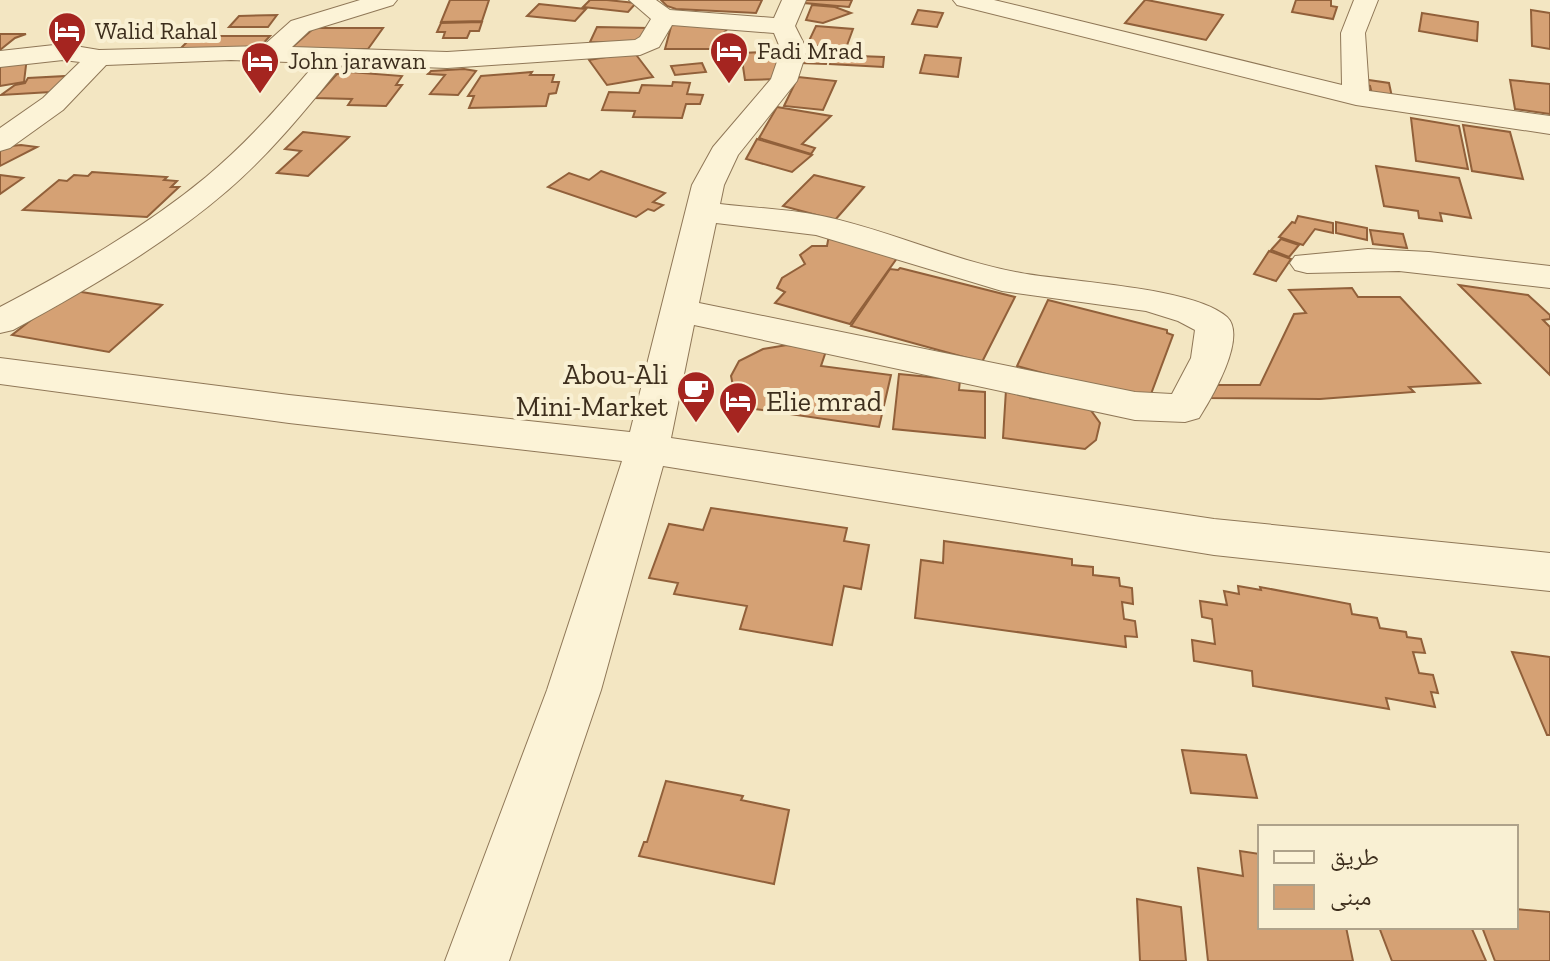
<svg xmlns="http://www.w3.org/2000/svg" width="1550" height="961" font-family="'Zilla Slab','Noto Naskh Arabic',serif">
<rect width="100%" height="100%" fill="#f3e6c2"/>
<g fill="#d5a174" stroke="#91603a" stroke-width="2">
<polygon points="450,0 489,0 482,21 441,22"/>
<polygon points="590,0 607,0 636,3 628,12 583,7"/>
<polygon points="661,0 762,0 756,13 676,9 667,6"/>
<polygon points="805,0 852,0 849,7 804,3"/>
<polygon points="1145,0 1147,0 1223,15 1206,40 1125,23"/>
<polygon points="1296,0 1331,0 1331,6 1337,7 1333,19 1292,12"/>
<polygon points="539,4 586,9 575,21 527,16"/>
<polygon points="812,5 835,7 851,13 823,23 806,20"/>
<polygon points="918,10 943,13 937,27 912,24"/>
<polygon points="1531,10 1550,13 1550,49 1532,46"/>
<polygon points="1422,13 1478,22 1477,41 1419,31"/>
<polygon points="277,15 268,27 229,27 239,16"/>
<polygon points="482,22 479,31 470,31 467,38 443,38 445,32 437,32 441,23"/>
<polygon points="672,23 731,25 721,36 725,49 665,49"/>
<polygon points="816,26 853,29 846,48 807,45"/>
<polygon points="597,27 649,28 644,43 590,42"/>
<polygon points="314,28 383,28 368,49 290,49"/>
<polygon points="0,34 26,34 15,38 0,50"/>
<polygon points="183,36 270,36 259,48 181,48 189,40 179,40"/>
<polygon points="785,51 776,79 745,80 741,53"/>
<polygon points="634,52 653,77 607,85 589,60"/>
<polygon points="802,53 828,54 826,64 800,63"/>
<polygon points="832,55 884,57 883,67 830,64"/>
<polygon points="925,55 961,58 958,77 920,73"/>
<polygon points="27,57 24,82 0,86 0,61"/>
<polygon points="702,63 706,72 675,75 671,66"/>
<polygon points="464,69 476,71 458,95 430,94 445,75 428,74 431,71"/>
<polygon points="350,72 402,76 396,85 402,85 386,106 348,105 352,99 315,98 337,74"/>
<polygon points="532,72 530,75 554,75 552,82 559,82 556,93 549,94 546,106 469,108 474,96 468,96 481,76"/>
<polygon points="67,76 51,92 1,95 15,85 25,83 28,78"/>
<polygon points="798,77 836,81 823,110 784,106"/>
<polygon points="1362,79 1389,83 1392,97 1372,94 1370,86 1363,85"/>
<polygon points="1510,80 1550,84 1550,114 1515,109"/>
<polygon points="673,82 690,83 687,94 703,95 700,104 686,104 682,118 633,117 635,111 602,110 609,92 639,93 642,85 672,86"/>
<polygon points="777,107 831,116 802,144 815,148 811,154 759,138"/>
<polygon points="1411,118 1459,126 1468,169 1416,161"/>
<polygon points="1463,125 1510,132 1523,179 1472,171"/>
<polygon points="303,132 349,137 308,176 277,173 301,151 285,149"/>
<polygon points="757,139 812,155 792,172 746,159"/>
<polygon points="21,145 37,147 0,166 0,147"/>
<polygon points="1376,166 1459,178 1471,218 1440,213 1442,221 1419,218 1418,211 1384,206"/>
<polygon points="601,171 665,193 653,202 663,205 654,211 648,209 636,217 548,187 569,173 589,180"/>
<polygon points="92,172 167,177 164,180 177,181 171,187 179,187 147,217 23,210 59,180 67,181 74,175 88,176"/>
<polygon points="0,175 23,178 0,194"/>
<polygon points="814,175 864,187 835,220 783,206"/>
<polygon points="1298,216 1333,223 1333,233 1315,229 1303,245 1279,237 1292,222 1295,223"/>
<polygon points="1336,222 1367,228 1367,240 1336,233"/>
<polygon points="1370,230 1403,234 1407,248 1373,244"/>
<polygon points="829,235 900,254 850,324 775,303 785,292 777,288 782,278 805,264 800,255 812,246 827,246"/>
<polygon points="1281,239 1299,245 1289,257 1271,250"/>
<polygon points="1269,251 1291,259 1276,281 1254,274"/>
<polygon points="900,268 1015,297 982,362 851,326 890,269 898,270"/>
<polygon points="1459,285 1528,295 1550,315 1550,319 1543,320 1550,327 1550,375"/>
<polygon points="1352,288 1358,297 1400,297 1480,383 1409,387 1414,392 1320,399 1205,398 1202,385 1260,385 1294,314 1306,313 1289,290"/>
<polygon points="69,290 162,305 109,352 12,335"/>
<polygon points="1048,300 1167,330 1167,333 1173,335 1148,402 1017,366"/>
<polygon points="787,345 826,351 821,366 891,375 879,427 755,409 740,398 734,391 731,376 739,361 763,349"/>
<polygon points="899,374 960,380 959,390 985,392 985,438 893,429"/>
<polygon points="1006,390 1029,393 1030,398 1087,405 1100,423 1096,440 1085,449 1003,438"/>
<polygon points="711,508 847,528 844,541 869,545 861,589 844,586 832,645 740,629 747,606 674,594 678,583 649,578 669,524 703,530"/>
<polygon points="944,541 1072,559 1072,565 1093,567 1093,575 1119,578 1120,586 1132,588 1133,604 1122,602 1124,619 1135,621 1137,637 1125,636 1126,647 915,618 921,560 943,563"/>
<polygon points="1238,586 1261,590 1260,587 1350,604 1352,614 1377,618 1380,628 1406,632 1407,637 1421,639 1425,653 1413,652 1419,673 1433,675 1438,693 1431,692 1435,707 1386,698 1389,709 1253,686 1252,671 1194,661 1192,640 1215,644 1212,619 1202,617 1200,601 1227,605 1224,591 1239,594"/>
<polygon points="1512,652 1550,657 1550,735 1547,735"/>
<polygon points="1182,750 1246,755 1257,798 1191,793"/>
<polygon points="666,781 743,796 741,800 789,810 774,884 639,856 644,842 647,842"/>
<polygon points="1240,851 1260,854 1260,927 1346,927 1353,961 1208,961 1198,868 1243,876"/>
<polygon points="1137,899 1181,907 1186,961 1140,961"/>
<polygon points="1516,909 1550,912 1550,961 1495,961 1482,927 1516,927"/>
<polygon points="1379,927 1472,929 1486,961 1392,961"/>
</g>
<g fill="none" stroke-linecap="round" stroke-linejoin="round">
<g stroke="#8f7757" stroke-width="2">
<g id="minor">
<path d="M360,0H397L393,5L309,31L292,47L447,52L635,40L640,37L651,19L629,0H656L670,10L774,18L782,0H806L795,26L807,50L797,81L738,155L724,185L720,204C753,208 789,209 822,216C889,230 953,261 1021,273C1068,282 1194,287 1227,317C1248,337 1211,399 1199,418L1185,422L1135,420L694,325L671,438L1214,519L1550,553V591L1214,555L663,466L601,690L509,961H445L547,690L622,461L289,423L0,384V358L289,395L630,432L692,185L713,147L771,79L781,50L774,33L672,25L659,47L640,55L447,68L343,64C307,108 271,153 228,190C163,246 88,289 13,330L0,333V307C72,269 143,229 206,177C247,143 282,103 316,63L231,60L106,65L63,110L10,148L0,151V128L43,98L80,62L63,60L0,67V51L63,44L99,50L263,46L291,21ZM716,223L816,235L1002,291L1146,311L1178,321L1195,330L1191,358L1172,394L1135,392L699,303Z"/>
<polygon points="953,0 994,0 1342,85 1341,33 1354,0 1378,0 1365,33 1369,91 1550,116 1550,134 1356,105 957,5"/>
<polygon points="1368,249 1429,252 1550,266 1550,288 1399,271 1307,273 1295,270 1290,263 1295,256"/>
</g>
</g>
<use href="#minor" fill="#fcf3d7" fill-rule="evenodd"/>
</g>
<defs>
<g id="hotel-pin" transform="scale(2)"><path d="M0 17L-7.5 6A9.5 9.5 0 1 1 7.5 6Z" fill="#a52520" stroke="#f9f0d3"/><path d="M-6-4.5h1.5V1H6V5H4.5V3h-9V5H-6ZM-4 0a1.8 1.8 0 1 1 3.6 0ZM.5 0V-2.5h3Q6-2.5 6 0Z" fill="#fff"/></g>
<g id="cafe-pin" transform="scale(2)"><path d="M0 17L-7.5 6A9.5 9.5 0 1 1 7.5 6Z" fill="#a52520" stroke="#f9f0d3"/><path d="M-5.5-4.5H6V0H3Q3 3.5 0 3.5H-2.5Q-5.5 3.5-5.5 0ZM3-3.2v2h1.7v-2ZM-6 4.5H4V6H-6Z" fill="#fff"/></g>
</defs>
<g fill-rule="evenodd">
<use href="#hotel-pin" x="67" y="31"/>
<use href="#hotel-pin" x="729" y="51"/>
<use href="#hotel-pin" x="260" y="61"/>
<use href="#cafe-pin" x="696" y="390"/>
<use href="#hotel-pin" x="738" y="401"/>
</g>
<g text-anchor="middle" stroke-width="8" stroke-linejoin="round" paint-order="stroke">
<g font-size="24" fill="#3d2e1d" stroke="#f9f0d3" text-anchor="start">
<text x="95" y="39">Walid Rahal</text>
<text x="757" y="59">Fadi Mrad</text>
<text x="288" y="69">John jarawan</text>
</g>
<g font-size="28" fill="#3d2e1d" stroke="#f9f0d3" text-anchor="end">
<text x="668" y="384">Abou-Ali<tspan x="668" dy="32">Mini-Market</tspan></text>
<text x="766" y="411" text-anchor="start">Elie mrad</text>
</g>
</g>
<rect x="1258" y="825" width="260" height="104" fill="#f9f0d3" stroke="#aea28a" stroke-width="2"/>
<rect x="1274" y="851" width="40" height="12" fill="#fcf3d7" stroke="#aea28a" stroke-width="2"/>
<text x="1330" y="865" font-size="24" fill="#3d2e1d">طريق</text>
<rect x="1274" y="885" width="40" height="24" fill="#d5a174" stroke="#aea28a" stroke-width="2"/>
<text x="1330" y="905" font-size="24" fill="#3d2e1d">مبنى</text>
</svg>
